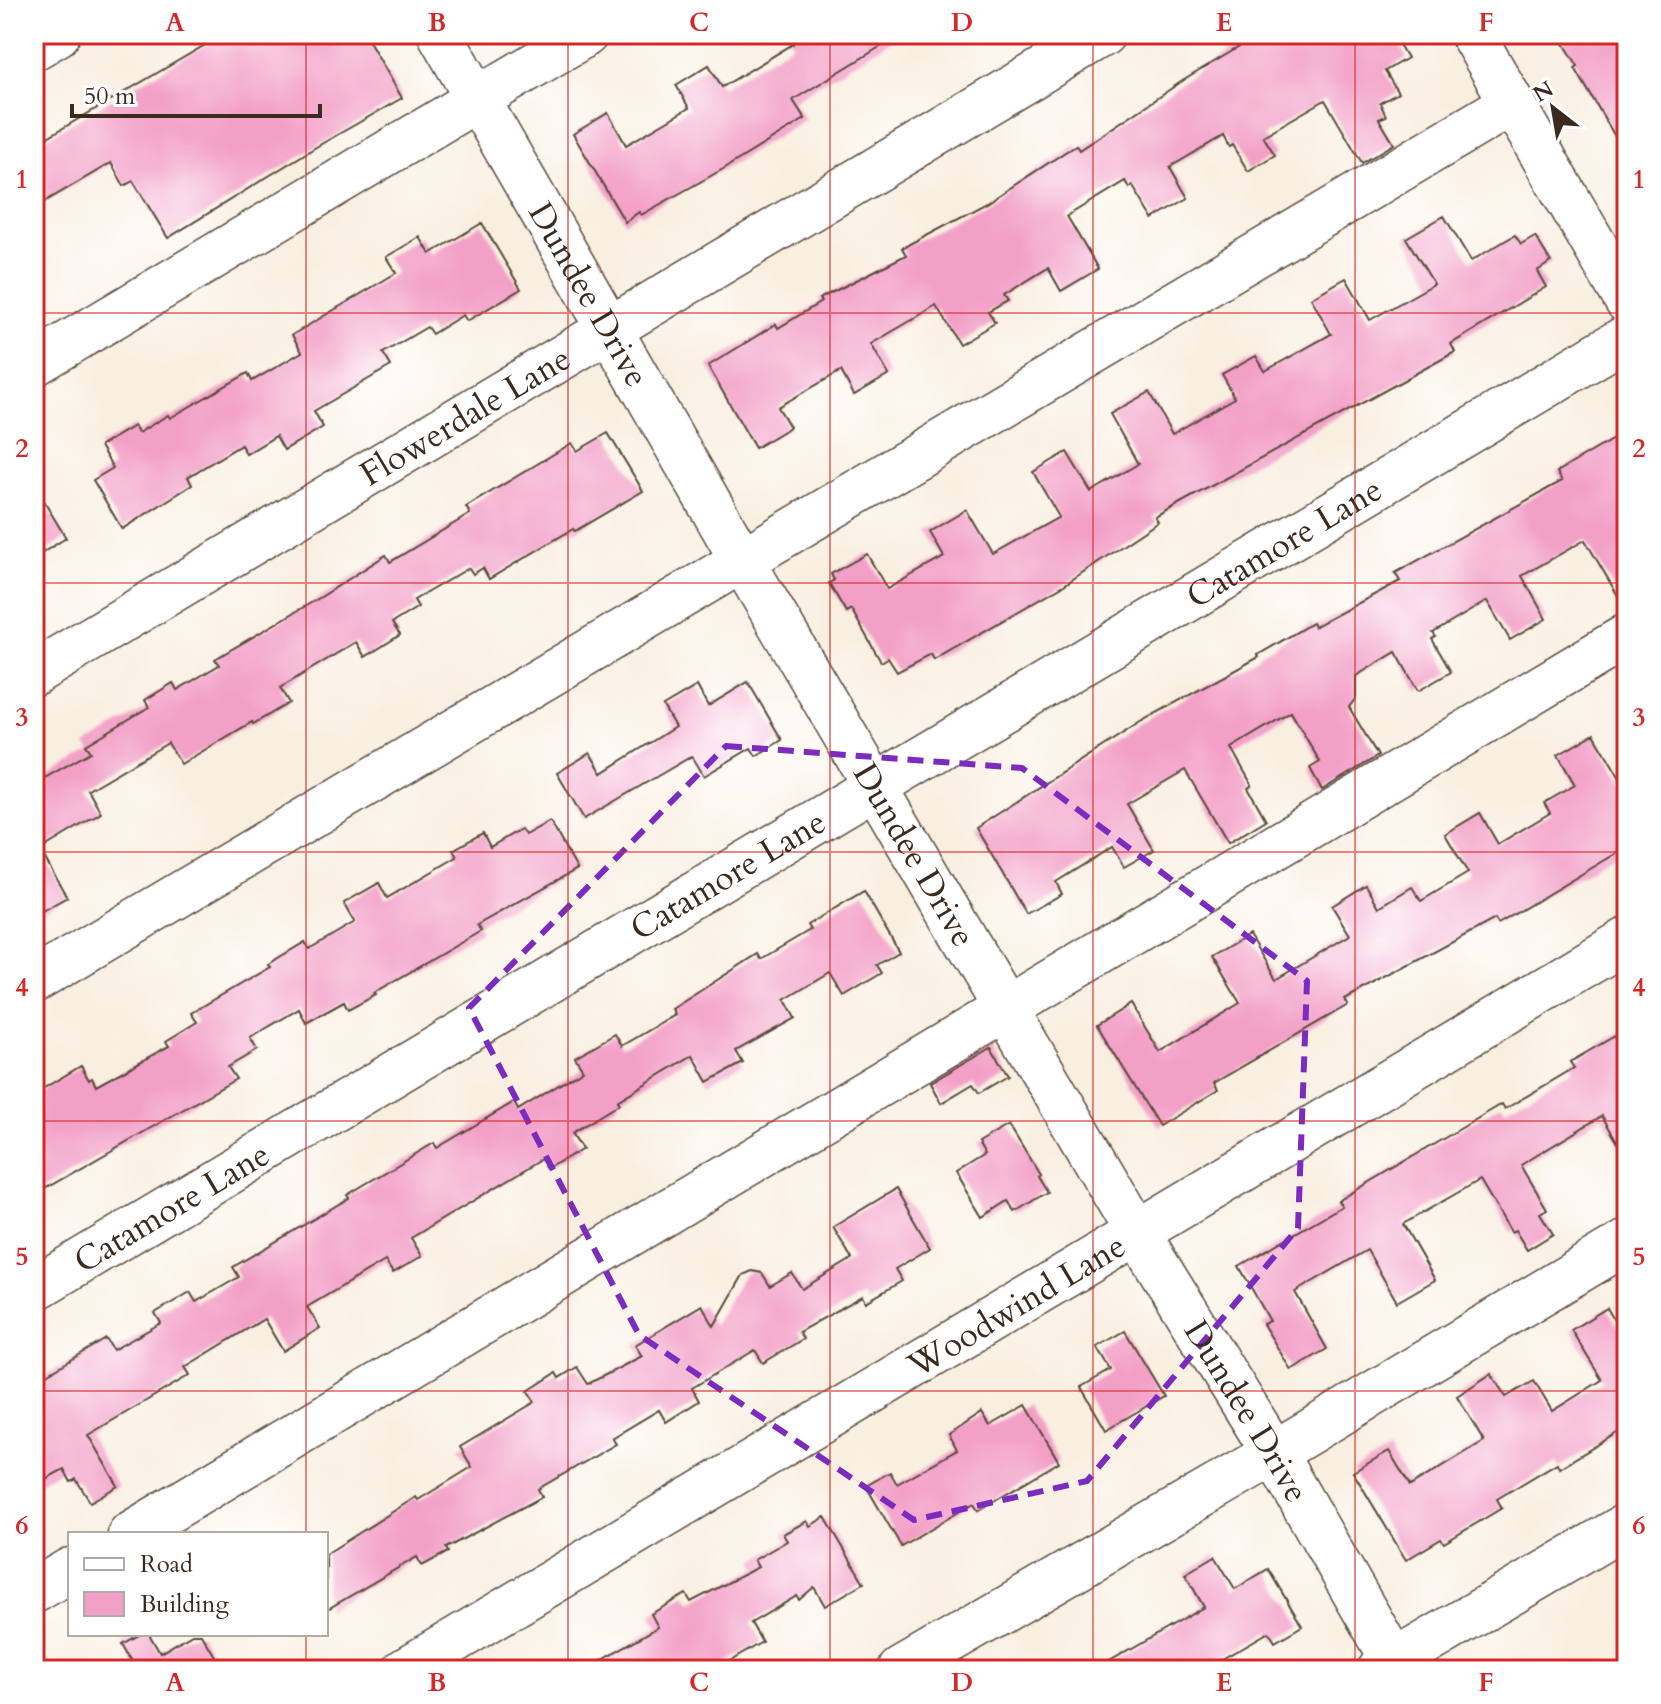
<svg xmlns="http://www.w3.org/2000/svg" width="1661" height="1704" font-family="Cardo,serif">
<rect width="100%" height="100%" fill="#fff"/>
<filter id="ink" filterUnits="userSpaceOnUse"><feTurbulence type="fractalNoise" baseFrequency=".0125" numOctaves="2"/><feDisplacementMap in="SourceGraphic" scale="16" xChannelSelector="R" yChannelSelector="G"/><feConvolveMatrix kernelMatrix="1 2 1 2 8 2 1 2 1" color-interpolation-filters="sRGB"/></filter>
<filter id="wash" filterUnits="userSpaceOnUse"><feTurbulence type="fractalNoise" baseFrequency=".006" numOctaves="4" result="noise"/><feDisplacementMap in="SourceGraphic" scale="32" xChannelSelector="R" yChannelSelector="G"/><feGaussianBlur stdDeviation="1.8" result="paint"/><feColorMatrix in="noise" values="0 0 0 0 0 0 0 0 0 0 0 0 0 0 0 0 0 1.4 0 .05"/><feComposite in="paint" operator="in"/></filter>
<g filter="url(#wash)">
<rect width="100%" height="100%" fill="#f9efe1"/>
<g id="blocks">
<g fill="#f3a0c7">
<polygon points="224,34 365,34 402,98 316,147 168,238 133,181 124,186 111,163 34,208 34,145"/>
<polygon points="788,34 901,34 793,100 805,119 725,168 641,215 639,212 625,222 573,134 608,113 626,145 689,108 676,85 709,65 722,87 793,44"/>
<polygon points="1261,34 1393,34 1407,58 1385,71 1398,93 1380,103 1386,116 1379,119 1394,144 1362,163 1325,100 1263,136 1275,155 1248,171 1232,145 1229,147 1223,136 1170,167 1188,198 1153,219 1132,185 1129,188 1125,181 1067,216 1098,269 1061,291 1048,268 1004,295 1008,301 988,312 995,323 959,344 936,306 871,344 889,375 854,395 841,371 778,407 790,427 755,448 708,366 776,324 778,328 821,302 819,299 906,255 902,248 987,203 1076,145 1079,150 1184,80"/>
<polygon points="1558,34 1627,34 1627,157 1575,68 1578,66"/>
<polygon points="1444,216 1471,261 1515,235 1521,244 1535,236 1551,262 1537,271 1546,287 1451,344 1455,352 1155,517 1158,522 1064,585 934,660 931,654 897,672 888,658 881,662 851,609 846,612 829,583 834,580 831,574 867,554 887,589 944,557 930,532 967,510 993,554 1059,517 1033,472 1067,452 1091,492 1138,464 1110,414 1149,392 1172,434 1235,398 1222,375 1256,356 1265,371 1331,334 1311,298 1346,278 1370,320 1434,284 1406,238"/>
<polygon points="482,223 521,289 467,321 463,315 432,334 427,327 383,353 391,366 314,411 323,427 284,450 276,436 246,454 241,445 188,477 192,485 122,529 93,480 113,468 100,446 134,426 138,433 168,415 170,418 248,373 252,381 302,352 292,335 396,273 386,257 420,237 430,254"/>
<polygon points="1627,431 1627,611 1585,540 1522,576 1546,619 1510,640 1487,601 1433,633 1436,637 1432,639 1451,672 1418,691 1396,652 1356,676 1356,698 1349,707 1378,756 1322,790 1310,768 1320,762 1291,712 1231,748 1252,785 1248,788 1266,820 1228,843 1185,770 1127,804 1154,850 1124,867 1112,847 1056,882 1062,894 1026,914 976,828 1142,721 1259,657 1258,655 1312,623 1314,627 1400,581 1395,573 1562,481 1557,472"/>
<polygon points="608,433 643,491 575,531 573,529 489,579 483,568 473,574 469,568 414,600 418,607 392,623 400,635 365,657 356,642 280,688 289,703 253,724 252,722 181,764 168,743 88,790 101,813 40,850 67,897 42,911 34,897 34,784 91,752 86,745 149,707 145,700 173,683 177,690 219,665 215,659 321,597 386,555 390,562 470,514 466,507 572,443 577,451"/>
<polygon points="34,485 66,538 34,558"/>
<polygon points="748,682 782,740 756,756 751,748 704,776 692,756 584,819 557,773 590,753 602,773 675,727 663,706 697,686 708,706"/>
<polygon points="1594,734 1627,790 1627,847 1498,924 1495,919 1345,1000 1348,1005 1214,1083 1218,1090 1159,1126 1097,1025 1131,1004 1160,1052 1240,1003 1212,957 1249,935 1276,979 1350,935 1332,906 1366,885 1379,907 1412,887 1421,901 1468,873 1445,834 1480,813 1498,844 1550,813 1544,803 1575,785 1558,755"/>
<polygon points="550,821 577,869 477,925 481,931 374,993 376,995 348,1010 344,1002 306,1023 299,1009 250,1038 257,1050 228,1067 236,1079 34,1195 34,1094 81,1066 89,1080 92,1078 96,1086 169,1046 166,1041 197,1022 191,1013 270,967 268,964 305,942 309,949 355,922 344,903 379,883 387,898 457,857 453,850 483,833 490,847 521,829 525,835"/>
<polygon points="864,891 899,952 877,965 882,973 844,996 830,973 785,1000 795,1018 736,1051 743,1063 708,1082 693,1055 617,1101 619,1104 572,1133 582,1149 549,1169 543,1159 411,1238 422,1256 393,1273 385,1261 307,1307 320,1328 283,1351 264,1319 185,1367 190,1375 88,1435 118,1486 90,1502 76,1479 71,1482 64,1469 34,1485 34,1382 106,1339 113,1350 161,1323 155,1313 190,1292 196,1302 239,1277 233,1267 349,1198 347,1195 434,1143 437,1148 514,1102 518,1110 583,1070 575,1057 615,1034 622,1046 675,1015 672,1009 758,954 761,959 810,930 807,925"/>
<polygon points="1627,1029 1627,1158 1602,1116 1521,1165 1547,1209 1540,1213 1553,1234 1527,1250 1515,1230 1511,1232 1480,1180 1403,1224 1435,1280 1397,1302 1367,1250 1295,1292 1327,1349 1291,1370 1263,1324 1270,1321 1239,1266 1342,1206 1338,1201 1502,1104 1505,1109 1574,1068 1570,1062"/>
<polygon points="991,1047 1008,1076 979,1093 973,1084 941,1103 930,1083"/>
<polygon points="1009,1125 1039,1174 1037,1176 1047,1192 1015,1212 1008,1201 983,1217 956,1173 985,1155 978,1143"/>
<polygon points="896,1189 930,1248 895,1269 902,1281 866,1302 863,1296 799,1332 803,1339 763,1363 755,1350 692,1388 699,1401 666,1422 659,1410 612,1438 616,1444 538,1489 542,1497 446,1548 448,1552 422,1566 417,1557 326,1610 326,1554 416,1497 418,1500 472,1467 460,1447 535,1402 528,1391 556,1373 559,1378 577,1367 588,1384 642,1356 635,1345 702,1305 714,1326 743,1275 752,1271 762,1273 770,1286 792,1273 802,1289 852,1259 833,1227"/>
<polygon points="1607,1308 1627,1342 1627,1427 1559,1468 1557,1463 1497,1499 1502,1508 1444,1543 1441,1539 1406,1560 1353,1472 1389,1451 1410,1486 1484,1441 1457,1396 1491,1374 1506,1397 1534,1381 1552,1411 1602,1380 1571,1330"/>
<polygon points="1125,1331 1164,1396 1106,1430 1081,1387 1111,1370 1097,1347"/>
<polygon points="1026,1405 1059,1462 978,1510 974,1503 901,1546 866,1486 890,1472 897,1484 957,1450 949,1435 982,1413 990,1426"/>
<polygon points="825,1517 864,1583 825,1606 814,1587 799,1600 797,1596 751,1623 762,1642 714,1670 584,1670 658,1627 651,1614 686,1594 691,1602 758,1567 754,1560 787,1541 783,1534 807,1521 810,1526"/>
<polygon points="1215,1556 1235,1589 1268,1569 1302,1626 1275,1642 1269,1632 1203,1670 1095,1670 1204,1607 1185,1574"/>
<polygon points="141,1634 149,1634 160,1653 192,1634 201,1634 222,1670 130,1670 136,1667 123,1644"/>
</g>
</g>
</g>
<g filter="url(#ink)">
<use href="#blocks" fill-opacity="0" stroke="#58483b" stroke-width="2"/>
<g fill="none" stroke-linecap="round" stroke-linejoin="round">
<g stroke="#58483b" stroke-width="47">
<g id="minor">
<path id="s1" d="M440,34L742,560L1137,1232L1274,1453L1399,1670"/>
<polyline points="1472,34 1627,301"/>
<polyline points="34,364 586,34"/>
<path id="s2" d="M34,673L1103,34"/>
<polyline points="34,981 1512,103"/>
<path id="s3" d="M34,1289L1627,337"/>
<polyline points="130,1534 1627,636"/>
<polyline points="34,1591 70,1570"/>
<path id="s4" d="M405,1670L1627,940"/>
<polyline points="901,1670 1274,1453 1627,1242"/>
<polyline points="1380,1670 1627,1525"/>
</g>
</g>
<g stroke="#58483b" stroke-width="47">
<polyline id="major" points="34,48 58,34"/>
</g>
<use href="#minor" stroke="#fff" stroke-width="44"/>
<use href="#major" stroke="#fff" stroke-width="44"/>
</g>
</g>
<path fill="none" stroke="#7b2cbf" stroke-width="6" stroke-dasharray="16 10" stroke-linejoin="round" d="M726,746L1022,768L1307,981L1298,1228L1087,1481L914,1520L639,1335L469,1008Z"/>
<path fill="none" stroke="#d62828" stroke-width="2" stroke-opacity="0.55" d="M306,34V1534M568,34V1670M830,34V1670M1093,34V1670M1355,34V1670M34,313H1627M34,583H1627M34,852H1627M34,1121H1627M34,1391H1627M306,1634V1670"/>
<g text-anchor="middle" stroke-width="6" stroke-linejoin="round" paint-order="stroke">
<g font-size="34" fill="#3b2a1e" stroke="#fff">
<text dy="12" stroke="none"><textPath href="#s1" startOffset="300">Dundee Drive</textPath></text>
<text dy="12" stroke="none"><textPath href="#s2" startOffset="502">Flowerdale Lane</textPath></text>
<text dy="12" stroke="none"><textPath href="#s3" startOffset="1456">Catamore Lane</textPath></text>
<text dy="12" stroke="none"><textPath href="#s1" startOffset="948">Dundee Drive</textPath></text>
<text dy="12" stroke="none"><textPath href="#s3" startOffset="808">Catamore Lane</textPath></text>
<text dy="12" stroke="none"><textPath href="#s3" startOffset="160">Catamore Lane</textPath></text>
<text dy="12" stroke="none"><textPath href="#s4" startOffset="712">Woodwind Lane</textPath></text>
<text dy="12" stroke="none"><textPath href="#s1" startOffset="1596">Dundee Drive</textPath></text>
</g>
</g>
<rect width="1661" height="1704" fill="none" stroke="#fff" stroke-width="88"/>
<rect x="68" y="1532" width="260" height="104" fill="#ffffff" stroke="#b1aaa5" stroke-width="2"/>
<rect x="84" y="1558" width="40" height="12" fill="#ffffff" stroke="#b1aaa5" stroke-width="2"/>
<text x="140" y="1572" font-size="24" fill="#3b2a1e">Road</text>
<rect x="84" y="1592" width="40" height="24" fill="#f3a0c7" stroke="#b1aaa5" stroke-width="2"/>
<text x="140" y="1612" font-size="24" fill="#3b2a1e">Building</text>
<g transform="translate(1553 108) rotate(329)" stroke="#ffffff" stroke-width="6" paint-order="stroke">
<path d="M0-6L14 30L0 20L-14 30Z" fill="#3b2a1e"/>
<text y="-12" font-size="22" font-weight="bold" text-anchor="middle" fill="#3b2a1e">N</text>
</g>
<path d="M72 104v12h248v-12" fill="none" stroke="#3b2a1e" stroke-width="4"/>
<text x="84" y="104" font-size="24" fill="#3b2a1e" stroke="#ffffff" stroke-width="6" paint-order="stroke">50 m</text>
<rect x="44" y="44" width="1573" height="1616" fill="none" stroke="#d62828" stroke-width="3"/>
<g font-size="26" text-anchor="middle" font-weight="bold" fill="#d62828">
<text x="175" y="31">A</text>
<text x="437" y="31">B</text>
<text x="699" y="31">C</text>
<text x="962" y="31">D</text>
<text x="1224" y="31">E</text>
<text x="1486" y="31">F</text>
<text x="22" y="188">1</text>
<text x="1639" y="188">1</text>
<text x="22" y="457">2</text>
<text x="1639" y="457">2</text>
<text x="22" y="726">3</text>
<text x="1639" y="726">3</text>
<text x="22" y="996">4</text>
<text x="1639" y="996">4</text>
<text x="22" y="1265">5</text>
<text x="1639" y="1265">5</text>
<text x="22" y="1534">6</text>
<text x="1639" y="1534">6</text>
<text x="175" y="1691">A</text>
<text x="437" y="1691">B</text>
<text x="699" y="1691">C</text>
<text x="962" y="1691">D</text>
<text x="1224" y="1691">E</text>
<text x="1486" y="1691">F</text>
</g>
</svg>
